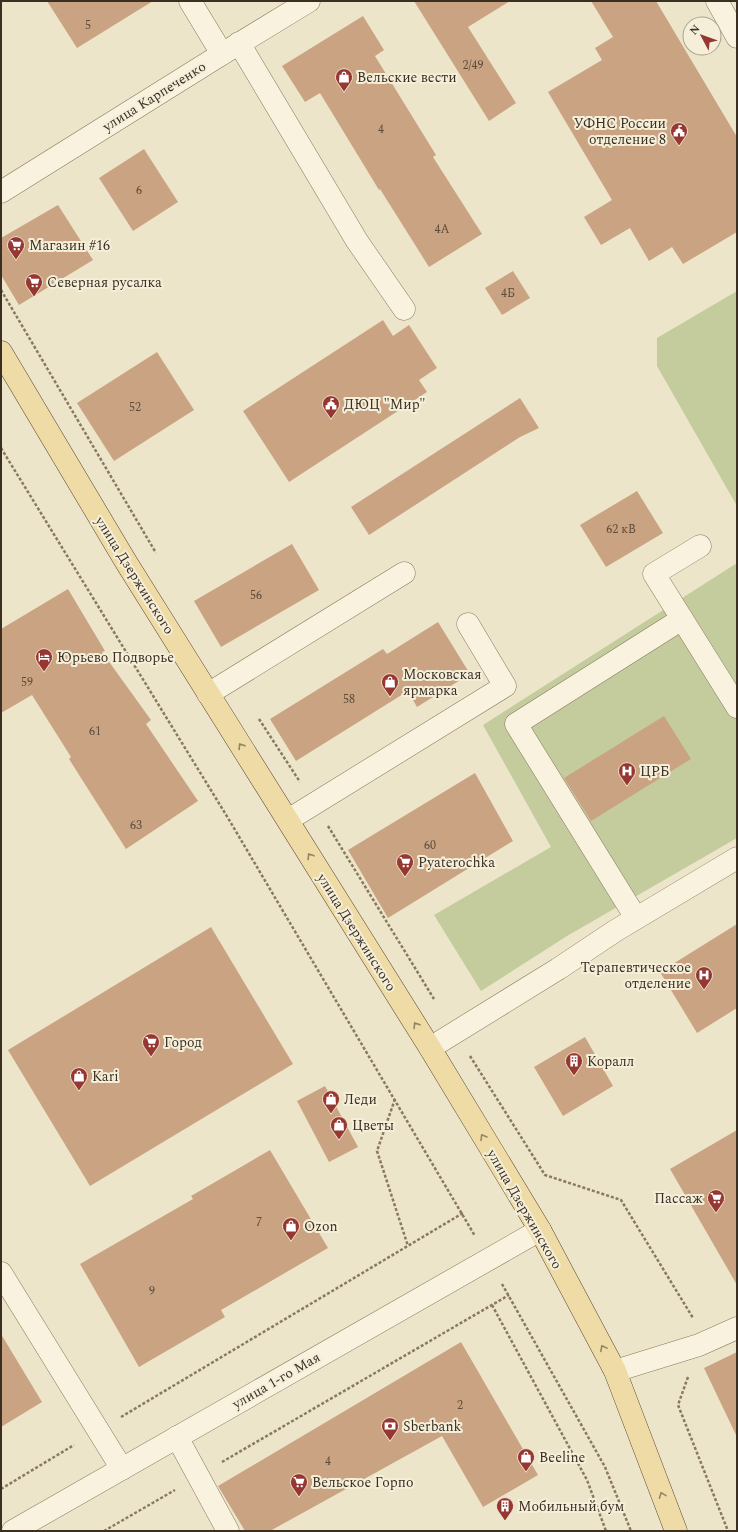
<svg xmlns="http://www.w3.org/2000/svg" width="738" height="1532" font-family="Spectral,serif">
<rect width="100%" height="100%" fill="#ede5ca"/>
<g fill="#c4cc9e">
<polygon points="737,291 737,506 657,366 657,338"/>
<polygon points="737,563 737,838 567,936 481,991 434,915 551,847 483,725"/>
</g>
<g fill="#caa482">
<polygon points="47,1 153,1 77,48"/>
<polygon points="414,1 510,1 468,27 516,103 489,121"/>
<polygon points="591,1 656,1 737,137 737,232 683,264 672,247 649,261 630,228 601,245 584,217 612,200 548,92 602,60 595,48 613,37"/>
<polygon points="363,16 384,50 375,56 436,155 433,157 482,234 429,267 380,189 379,190 320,93 305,102 282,66"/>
<polygon points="144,149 178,202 133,231 99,178"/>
<polygon points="58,205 93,260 19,305 1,275 1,238"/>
<polygon points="513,271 530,298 502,315 485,288"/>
<polygon points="383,320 393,336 409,325 437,368 419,380 427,392 289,482 243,411"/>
<polygon points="157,352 194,410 114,461 77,403"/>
<polygon points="520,398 539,428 520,437 369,535 351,507"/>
<polygon points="637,491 663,533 606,567 580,525"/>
<polygon points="292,544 319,590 221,647 194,601"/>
<polygon points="68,589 105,651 102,652 151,720 146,724 198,801 126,849 69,759 71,757 32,695 1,713 1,629"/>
<polygon points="438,622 470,674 417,707 408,691 296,761 270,719 383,649 387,654"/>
<polygon points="664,716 691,759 591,821 564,778"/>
<polygon points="475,773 513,841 388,918 348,850"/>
<polygon points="737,924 737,1008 697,1033 660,972"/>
<polygon points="211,927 293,1064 90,1186 8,1050"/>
<polygon points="585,1037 613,1086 563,1116 534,1067"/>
<polygon points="325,1086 358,1147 329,1162 297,1101"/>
<polygon points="737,1130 737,1285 670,1169"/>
<polygon points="270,1150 328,1248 221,1310 225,1317 139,1367 80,1264 193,1199 191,1196"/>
<polygon points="1,1334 42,1402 1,1427"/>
<polygon points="461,1342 538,1475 483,1507 442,1436 270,1531 245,1531 218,1486"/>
<polygon points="737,1352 737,1437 704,1368"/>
</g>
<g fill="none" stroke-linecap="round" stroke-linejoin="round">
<g stroke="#8a785f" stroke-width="23">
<g id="minor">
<polyline points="190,1 222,54"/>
<polyline points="717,1 737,37"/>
<polyline points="239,43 357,241 404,309"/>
<polyline points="1,192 222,54 309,1"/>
<polyline points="700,546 654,574 737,707"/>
<polyline points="208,694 404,573"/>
<polyline points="288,820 505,686 468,624"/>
<polyline points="636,918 516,724 682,619"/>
<polyline points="430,1048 558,969 615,931 737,858"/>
<polyline points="1,1273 122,1469"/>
<polyline points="615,1371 699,1345 737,1328"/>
<polyline points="177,1437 228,1531"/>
<polyline points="13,1531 540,1230"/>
</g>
</g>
<g stroke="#584633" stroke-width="23">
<polyline id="major" points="1,352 126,562 430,1048 540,1230 615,1371 676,1531"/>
</g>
<g stroke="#8a785f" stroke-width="2.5" stroke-dasharray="3 2" stroke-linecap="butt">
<polyline points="1,290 156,553"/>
<polyline points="1,448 228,818 475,1236"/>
<polyline points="259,719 300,782"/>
<polyline points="328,826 434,999"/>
<polyline points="470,1056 545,1175 621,1200 693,1318"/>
<polyline points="395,1099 377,1151 408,1246"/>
<polyline points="502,1284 605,1467 631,1531"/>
<polyline points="492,1305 587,1480 606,1531"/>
<polyline points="688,1377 678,1405 728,1531"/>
<polyline points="121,1417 463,1213"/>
<polyline points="222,1462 509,1295"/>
<polyline points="1,1489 74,1445"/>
<polyline points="104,1531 175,1490"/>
</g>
<use href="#minor" stroke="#f8f2de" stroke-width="22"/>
<use href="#major" stroke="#eedba5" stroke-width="22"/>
</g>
<defs><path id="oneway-chevron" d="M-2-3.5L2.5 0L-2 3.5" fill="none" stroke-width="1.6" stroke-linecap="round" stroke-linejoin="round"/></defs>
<g stroke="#948564">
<use href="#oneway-chevron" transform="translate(241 746) rotate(-122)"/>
<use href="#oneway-chevron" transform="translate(310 856) rotate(-122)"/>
<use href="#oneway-chevron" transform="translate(416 1025) rotate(-122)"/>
<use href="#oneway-chevron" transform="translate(483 1137) rotate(-121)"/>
<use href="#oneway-chevron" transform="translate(603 1348) rotate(-118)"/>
<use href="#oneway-chevron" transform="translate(662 1495) rotate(-111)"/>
</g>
<defs>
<g id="shop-pin" transform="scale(0.9)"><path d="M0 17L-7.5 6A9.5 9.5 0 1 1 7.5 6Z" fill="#963731" stroke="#f5efda"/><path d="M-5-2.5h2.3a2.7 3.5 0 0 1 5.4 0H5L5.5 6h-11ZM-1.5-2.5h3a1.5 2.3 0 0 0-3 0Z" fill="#fff"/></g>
<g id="civic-pin" transform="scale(0.9)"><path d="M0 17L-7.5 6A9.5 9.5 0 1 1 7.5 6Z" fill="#963731" stroke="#f5efda"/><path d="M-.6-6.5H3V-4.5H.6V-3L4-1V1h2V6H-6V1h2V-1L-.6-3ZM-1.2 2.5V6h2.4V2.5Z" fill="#fff"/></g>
<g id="supermarket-pin" transform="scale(0.9)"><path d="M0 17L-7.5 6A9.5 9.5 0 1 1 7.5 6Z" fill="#963731" stroke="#f5efda"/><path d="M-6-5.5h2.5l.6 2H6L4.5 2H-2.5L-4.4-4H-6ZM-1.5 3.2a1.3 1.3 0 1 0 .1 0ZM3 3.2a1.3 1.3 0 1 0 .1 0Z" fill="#fff"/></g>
<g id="hotel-pin" transform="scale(0.9)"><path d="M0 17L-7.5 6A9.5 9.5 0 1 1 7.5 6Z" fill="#963731" stroke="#f5efda"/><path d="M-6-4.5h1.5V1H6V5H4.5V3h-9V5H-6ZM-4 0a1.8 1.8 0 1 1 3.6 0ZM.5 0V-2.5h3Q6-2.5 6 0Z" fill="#fff"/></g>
<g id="hospital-pin" transform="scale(0.9)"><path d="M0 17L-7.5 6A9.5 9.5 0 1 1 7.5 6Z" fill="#963731" stroke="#f5efda"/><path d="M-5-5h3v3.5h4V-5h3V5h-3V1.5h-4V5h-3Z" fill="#fff"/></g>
<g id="building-pin" transform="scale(0.9)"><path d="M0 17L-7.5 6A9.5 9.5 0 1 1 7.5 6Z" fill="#963731" stroke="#f5efda"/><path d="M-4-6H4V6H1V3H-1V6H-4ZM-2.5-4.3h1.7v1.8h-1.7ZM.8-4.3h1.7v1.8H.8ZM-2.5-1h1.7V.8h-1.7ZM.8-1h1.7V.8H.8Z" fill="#fff"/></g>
<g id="bank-pin" transform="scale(0.9)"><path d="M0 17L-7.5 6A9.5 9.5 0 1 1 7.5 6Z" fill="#963731" stroke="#f5efda"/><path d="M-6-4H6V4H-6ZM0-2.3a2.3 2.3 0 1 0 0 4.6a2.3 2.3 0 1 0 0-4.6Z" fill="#fff"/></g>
</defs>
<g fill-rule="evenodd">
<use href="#shop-pin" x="344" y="77"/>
<use href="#civic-pin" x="679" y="131"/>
<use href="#supermarket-pin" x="16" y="245"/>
<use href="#supermarket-pin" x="34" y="282"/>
<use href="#civic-pin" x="331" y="404"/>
<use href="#hotel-pin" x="44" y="657"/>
<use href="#shop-pin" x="390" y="682"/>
<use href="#hospital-pin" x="627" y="771"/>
<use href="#supermarket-pin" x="405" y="862"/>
<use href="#hospital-pin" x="704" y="975"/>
<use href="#supermarket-pin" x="151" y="1042"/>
<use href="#building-pin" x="574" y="1061"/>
<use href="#shop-pin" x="79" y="1076"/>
<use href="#shop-pin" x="331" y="1099"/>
<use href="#shop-pin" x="339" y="1125"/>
<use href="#supermarket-pin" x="716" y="1198"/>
<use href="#shop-pin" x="291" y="1226"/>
<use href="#bank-pin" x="390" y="1426"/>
<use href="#shop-pin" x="526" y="1457"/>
<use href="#supermarket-pin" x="299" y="1482"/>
<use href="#building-pin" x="505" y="1506"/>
</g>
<g text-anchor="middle" stroke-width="4" stroke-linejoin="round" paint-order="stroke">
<g font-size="12" fill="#5f4c3a">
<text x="88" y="29">5</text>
<text x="473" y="69">2/49</text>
<text x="381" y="133">4</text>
<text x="139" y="194">6</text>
<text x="442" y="233">4А</text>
<text x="508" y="297">4Б</text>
<text x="135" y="411">52</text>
<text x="621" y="533">62 кВ</text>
<text x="256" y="599">56</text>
<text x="27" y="686">59</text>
<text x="349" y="703">58</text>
<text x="95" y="735">61</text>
<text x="136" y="829">63</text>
<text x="430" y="849">60</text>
<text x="259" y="1226">7</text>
<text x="152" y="1295">9</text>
<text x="460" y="1409">2</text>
<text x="328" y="1465">4</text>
</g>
<g font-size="14" fill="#3b2f22" stroke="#f5efda" text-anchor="start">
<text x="357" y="82">Вельские вести</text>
<text x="666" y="128" text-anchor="end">УФНС России<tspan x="666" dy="16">отделение 8</tspan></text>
<text x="29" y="250">Магазин #16</text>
<text x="47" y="287">Северная русалка</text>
<text x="344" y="409">ДЮЦ "Мир"</text>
<text x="57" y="662">Юрьево Подворье</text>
<text x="403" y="679">Московская<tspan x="403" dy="16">ярмарка</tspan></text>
<text x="640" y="776">ЦРБ</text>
<text x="418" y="867">Pyaterochka</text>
<text x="691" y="972" text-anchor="end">Терапевтическое<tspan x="691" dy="16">отделение</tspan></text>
<text x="164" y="1047">Город</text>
<text x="587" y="1066">Коралл</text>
<text x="92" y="1081">Kari</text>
<text x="344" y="1104">Леди</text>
<text x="352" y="1130">Цветы</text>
<text x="703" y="1203" text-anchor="end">Пассаж</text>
<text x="304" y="1231">Ozon</text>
<text x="403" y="1431">Sberbank</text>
<text x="539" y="1462">Beeline</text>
<text x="312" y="1487">Вельское Горпо</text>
<text x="518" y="1511">Мобильный бум</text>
</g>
<g font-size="14" fill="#3b2f22" stroke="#f5efda">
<text transform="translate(154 96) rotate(-32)" y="5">улица Карпеченко</text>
<text transform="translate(135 575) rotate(58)" y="5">улица Дзержинского</text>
<text transform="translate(357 932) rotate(58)" y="5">улица Дзержинского</text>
<text transform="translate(525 1209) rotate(60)" y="5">улица Дзержинского</text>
<text transform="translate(276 1380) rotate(-30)" y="5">улица 1-го Мая</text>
</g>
</g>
<rect width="738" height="1532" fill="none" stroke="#3b2f22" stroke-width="4"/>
<g transform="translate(702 36) rotate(311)"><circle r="19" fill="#f5efda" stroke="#aba290"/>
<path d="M0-3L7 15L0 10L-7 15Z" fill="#963731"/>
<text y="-6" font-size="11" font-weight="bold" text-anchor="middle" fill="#3b2f22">N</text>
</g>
</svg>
